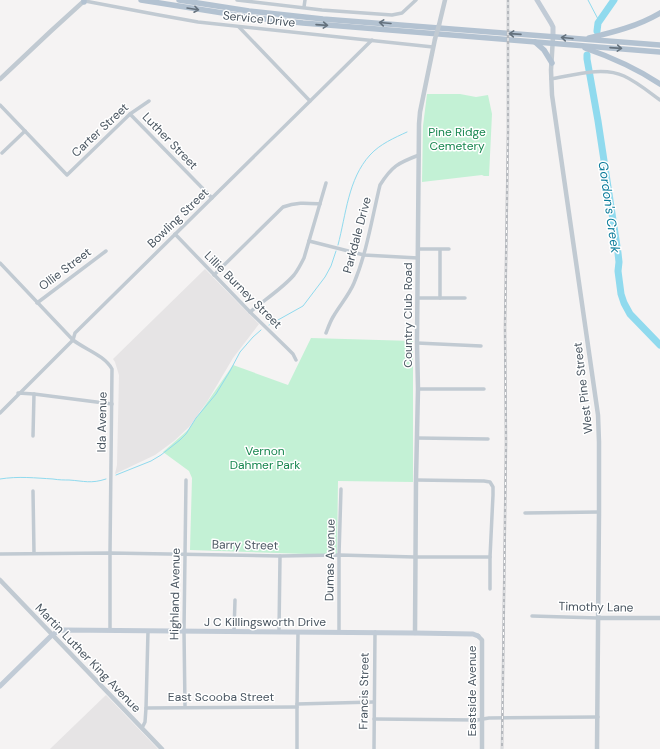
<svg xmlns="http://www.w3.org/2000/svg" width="660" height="749" font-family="'DM Sans',sans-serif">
<rect width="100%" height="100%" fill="#f5f3f3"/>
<g fill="#e6e4e5">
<polygon points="205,269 259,324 233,358 207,402 190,426 174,441 155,455 115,474 117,465 119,375 115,362 113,359"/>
<polygon points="106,695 158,749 50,749"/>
</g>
<g fill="#c3f1d5">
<polygon points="427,94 460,94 476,97 488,95 492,114 489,176 484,176 482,175 422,182 423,126"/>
<polygon points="311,338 413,341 413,482 338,481 337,555 190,550 192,478 189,471 163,452 188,430 233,365 288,385"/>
</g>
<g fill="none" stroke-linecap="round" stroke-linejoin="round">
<g stroke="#90daee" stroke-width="1">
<polyline points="588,0 599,21"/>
<path d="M338,245C346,215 348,179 370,155C380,144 394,138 407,132"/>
<polyline points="269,325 303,306 325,277 331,266 336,251"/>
<polyline points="116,475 151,461 161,455 180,440 186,434 196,418 216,394 230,371 240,352 253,337 261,330"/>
<path d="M0,479C18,476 36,478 53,479C59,480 64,480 69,480C84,481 91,484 106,479"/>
</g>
<g stroke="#90daee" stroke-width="7">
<polyline points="597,31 598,23 614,0"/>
<polyline points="587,55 587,59 598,121 618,253 619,262 618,271 621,294 624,303 630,314 660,345"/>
</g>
<g stroke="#c1cad2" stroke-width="3.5">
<polyline points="237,0 322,10 392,15 402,13 416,0"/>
<polyline points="85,1 159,15 198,22 433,47"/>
<polyline points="304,7 305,0"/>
<polyline points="239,27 310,101"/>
<path d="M551,79C574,75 603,66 624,76C637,82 649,92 660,100"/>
<polyline points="0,105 67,175 130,114 149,101"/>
<polyline points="130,114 212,198"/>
<polyline points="2,153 25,131"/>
<polyline points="175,234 250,312 287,348 293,354 296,360"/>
<polyline points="309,241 364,255 418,258"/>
<polyline points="418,249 449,249"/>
<polyline points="440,250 440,298"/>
<path d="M0,263L73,340C86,350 104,355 112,369L110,553V630"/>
<path d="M214,275L283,207C296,202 306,203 320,204"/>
<polyline points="418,298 465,298"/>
<polyline points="37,303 106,251"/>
<path d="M250,312C263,301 283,288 294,275C298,270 301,264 304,258L326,183"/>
<path d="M326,333C328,328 330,322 333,317C340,305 349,295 354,283C367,252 372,218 380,185C392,166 398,163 419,155"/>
<polyline points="417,343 481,346"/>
<polyline points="418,389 484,389"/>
<polyline points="18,393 34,394 112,404"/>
<polyline points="0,413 73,340 75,333 372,40"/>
<polyline points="33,436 34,394"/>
<polyline points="417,438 488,439"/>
<polyline points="416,480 484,481 490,482 493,487 493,495 490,557 490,589"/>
<polyline points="33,491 34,553"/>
<polyline points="525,513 599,512"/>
<polyline points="0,554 110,553 280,556 339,555 415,557 490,557"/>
<polyline points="532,616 598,618"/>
<polyline points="234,632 235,600"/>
<polyline points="279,632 280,556"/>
<polyline points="339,632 339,555 341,489"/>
<polyline points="297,704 374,702"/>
<polyline points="185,707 184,631 186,480"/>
<polyline points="146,708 297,707"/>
<polyline points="374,719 477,720 489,718 598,717"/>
<polyline points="142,728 145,722 146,708 148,631"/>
<polyline points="297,749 297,707 298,632"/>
<polyline points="374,749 375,632"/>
</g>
<g stroke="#c1cad2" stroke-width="4.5">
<polyline points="439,25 445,0"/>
<polyline points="553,37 551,70 552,95 598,415 599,442 599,512 597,749"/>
<polyline points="0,79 51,31 85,0"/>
<polyline points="0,580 162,749"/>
<polyline points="598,618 660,618"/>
<polyline points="415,633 416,480 418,389 417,343 419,124 420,112 435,39"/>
<polyline points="478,636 482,640 482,749"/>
</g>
<g stroke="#c1cbd6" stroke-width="5">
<polyline points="537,0 551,23 553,27 553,37"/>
<polyline points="0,686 51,636 58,631 63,630 415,633 473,634 478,636"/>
</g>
<g stroke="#b3c2d1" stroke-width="5.5">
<polyline points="84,0 84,2"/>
<polyline points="141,0 248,17 303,23 660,52"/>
<polyline points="179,0 249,11 323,19 660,45"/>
<path d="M589,38C614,32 638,26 660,13"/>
<polyline points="535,42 544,50 552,63"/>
<path d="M585,48C611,57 636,68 660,84"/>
</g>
<g stroke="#b5b8bd" stroke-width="2.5">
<polyline id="rail" points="502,749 506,443 505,327 506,264 508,131 508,0"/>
</g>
<use href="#rail" stroke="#fff" stroke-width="1" stroke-dasharray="3" stroke-linecap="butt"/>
<polyline stroke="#c1cad2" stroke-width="4.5" points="435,39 439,25"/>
</g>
<defs><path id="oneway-shaft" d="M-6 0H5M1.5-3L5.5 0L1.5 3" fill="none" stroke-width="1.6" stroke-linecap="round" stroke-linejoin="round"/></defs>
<g stroke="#64717d">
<use href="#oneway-shaft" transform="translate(193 9) rotate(9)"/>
<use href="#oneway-shaft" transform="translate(385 23) rotate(-175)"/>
<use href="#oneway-shaft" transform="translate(322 25) rotate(4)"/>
<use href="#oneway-shaft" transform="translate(515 34) rotate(-176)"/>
<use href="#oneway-shaft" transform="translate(567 38) rotate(-175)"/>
<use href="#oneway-shaft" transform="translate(616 48) rotate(4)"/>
</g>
<g text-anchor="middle" stroke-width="3" stroke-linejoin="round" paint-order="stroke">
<g font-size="12" fill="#4a5661" stroke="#fff">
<text transform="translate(259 19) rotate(6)" y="4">Service Drive</text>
<text transform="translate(100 130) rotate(-43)" y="4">Carter Street</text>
<text transform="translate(170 141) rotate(46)" y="4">Luther Street</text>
<text transform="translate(178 218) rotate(-44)" y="4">Bowling Street</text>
<text transform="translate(357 235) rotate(-75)" y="4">Parkdale Drive</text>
<text transform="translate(65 269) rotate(-37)" y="4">Ollie Street</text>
<text transform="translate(243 290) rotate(45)" y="4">Lillie Burney Street</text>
<text transform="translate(408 315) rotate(-90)" y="4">Country Club Road</text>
<text transform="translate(583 388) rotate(-97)" y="4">West Pine Street</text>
<text transform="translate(102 422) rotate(-89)" y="4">Ida Avenue</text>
<text transform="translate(245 545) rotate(1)" y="4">Barry Street</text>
<text transform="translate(330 560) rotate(-89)" y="4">Dumas Avenue</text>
<text transform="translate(175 594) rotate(-89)" y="4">Highland Avenue</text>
<text transform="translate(596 607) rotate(1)" y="4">Timothy Lane</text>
<text x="265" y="626">J C Killingsworth Drive</text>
<text transform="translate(88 658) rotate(46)" y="4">Martin Luther King Avenue</text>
<text transform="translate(364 691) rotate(-89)" y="4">Francis Street</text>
<text transform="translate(472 691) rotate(-90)" y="4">Eastside Avenue</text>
<text x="221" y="701">East Scooba Street</text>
</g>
<g font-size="12" fill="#17864f" stroke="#fff">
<text x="457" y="136">Pine Ridge<tspan x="457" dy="14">Cemetery</tspan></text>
<text x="265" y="455">Vernon<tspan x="265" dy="14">Dahmer Park</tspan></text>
</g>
<g font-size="13" font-style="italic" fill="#0c7c9b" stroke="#fff">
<text transform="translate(610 207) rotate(82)" y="5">Gordon's Creek</text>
</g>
</g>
</svg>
